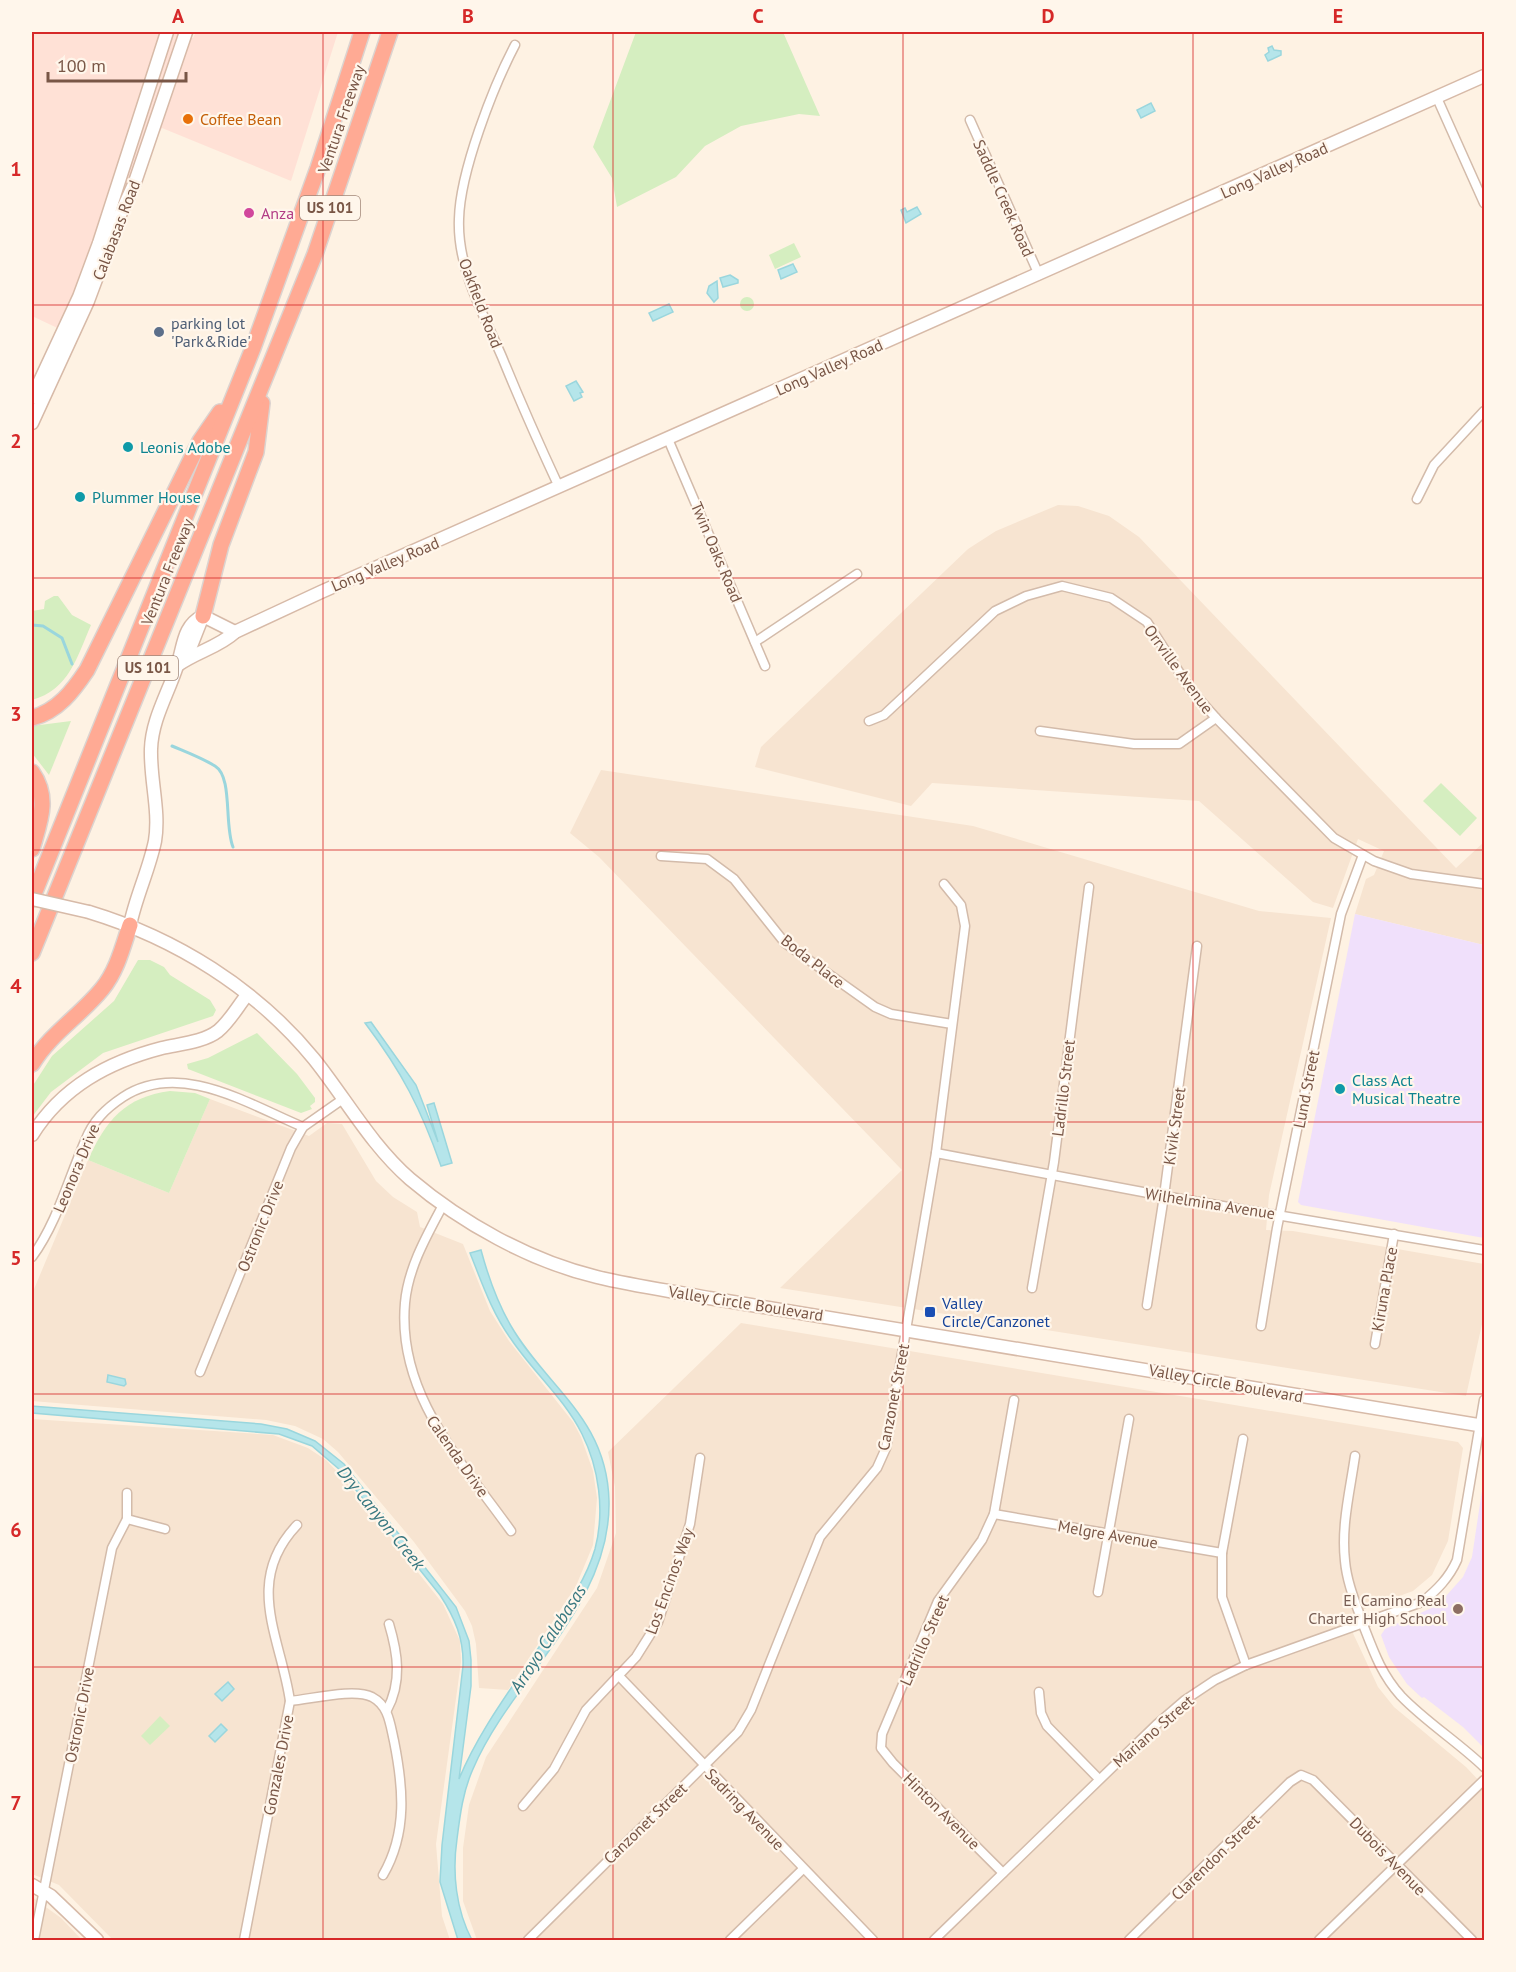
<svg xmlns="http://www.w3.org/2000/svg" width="1516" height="1972" font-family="'PT Sans',sans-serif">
<rect width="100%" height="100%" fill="#fef2e3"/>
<g fill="#f7e4d1">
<polygon points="1058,505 1078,506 1109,516 1139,537 1456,868 1484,842 1484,945 1355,914 1366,879 1374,875 1384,851 1358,839 1333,908 1313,902 1199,801 932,783 911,806 755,767 761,747 968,549 996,531"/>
<polygon points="601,770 973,826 1259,911 1331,918 1269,1195 1266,1230 1293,1231 1484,1264 1484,1315 1466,1396 780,1288 902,1170 599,857 570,833"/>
<polygon points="210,1099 309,1136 327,1123 342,1124 376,1181 393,1197 417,1212 420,1227 463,1244 490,1311 509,1341 573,1422 581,1437 593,1471 597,1498 593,1545 576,1586 508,1690 479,1688 476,1644 472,1626 465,1611 414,1542 338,1452 323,1439 295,1426 266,1420 32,1401 32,1294 88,1160 169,1193"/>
<polygon points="741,1323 1458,1442 1463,1448 1448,1541 1432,1575 1413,1591 1345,1616 1378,1687 1394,1707 1466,1767 1484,1786 1484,1940 477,1940 463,1901 463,1848 469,1805 486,1757 597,1588 616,1533 615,1487 608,1452"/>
<polygon points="32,1419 273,1435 308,1448 326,1460 344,1479 443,1604 460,1641 461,1662 436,1844 442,1916 450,1940 113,1940 59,1885 32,1874"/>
<polygon points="32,1897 61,1918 82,1940 32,1940"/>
</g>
<polygon fill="#ffe1d6" points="32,32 178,32 193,38 196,32 338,32 291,181 162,128 114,212 68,333 32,316"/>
<g fill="#f0e0fb">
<polygon points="1355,914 1484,945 1484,1238 1301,1205 1298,1202"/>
<polygon points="1484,1477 1484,1748 1463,1727 1424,1697 1422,1698 1407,1684 1389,1657 1381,1635 1385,1629 1438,1605 1463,1577 1472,1557"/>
</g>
<g fill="#d5eec0">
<polygon points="636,32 783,32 820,116 799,114 741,126 705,146 676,177 617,207 612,178 593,147"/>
<polygon points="794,243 801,257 775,269 769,255"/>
<circle cx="747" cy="304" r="7"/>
<path d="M54,596H58L72,615L91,625C77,657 69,690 32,700V611L44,609L45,601Z"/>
<polygon points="71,721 49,775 32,753 32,726"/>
<polygon points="1441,783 1477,818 1460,836 1423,801"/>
<polygon points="138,960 150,960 164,967 170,975 210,1000 216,1010 213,1016 103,1053 51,1092 32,1117 32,1087 52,1056 114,1001"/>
<polygon points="257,1033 297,1074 315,1098 315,1102 310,1106 312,1109 301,1113 188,1069 187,1064 208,1058"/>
<path d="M170,1091L195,1093L210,1099L169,1193L88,1160C106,1120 125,1097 170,1091Z"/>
<polygon points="160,1716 170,1726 150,1745 141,1736"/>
</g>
<g fill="#b5e5ea" stroke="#9ad6dd" stroke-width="1.5">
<polygon points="1272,46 1274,50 1281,51 1281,55 1268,61 1265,55 1269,52 1268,48"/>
<polygon points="1151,103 1155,111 1141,118 1137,110"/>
<polygon points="917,207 921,214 906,223 901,210 905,208 907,212"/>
<polygon points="793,264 797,272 781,279 778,270"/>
<polygon points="730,275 738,280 738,283 723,287 720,278"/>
<polygon points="717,281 718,298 714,302 707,293 709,286"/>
<polygon points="669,304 673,312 653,321 649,313"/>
<polygon points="576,381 583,392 580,393 582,397 574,401 566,386"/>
<path d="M371,1022L416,1085L438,1142L427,1105L434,1103L452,1163L441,1166C421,1109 402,1072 365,1023Z"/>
<path d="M481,1250C488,1276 497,1302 511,1326C547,1388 607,1418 609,1501C611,1606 512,1678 473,1769C463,1791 460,1815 457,1839C452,1873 456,1910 472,1940H458L440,1882L442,1845L463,1666C464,1639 455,1618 440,1595L340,1470L312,1446L279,1434L32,1413V1406L261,1424L287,1429L315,1441L344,1464L456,1607L469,1641L471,1660V1686L459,1779C481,1726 518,1680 549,1632C567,1606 586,1580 595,1549C605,1511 599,1468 582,1434C564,1398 533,1372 511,1339C492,1313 482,1283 470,1253Z"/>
<polygon points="108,1375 125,1379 126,1384 124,1386 107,1382"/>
<polygon points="228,1682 234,1689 222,1701 215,1694"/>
<polygon points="221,1724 227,1730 215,1742 209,1736"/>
</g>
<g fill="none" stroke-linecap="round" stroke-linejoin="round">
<g stroke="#9ad6dd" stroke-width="3">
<polyline points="32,625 43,626 62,638 72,664"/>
<path d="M172,746C186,752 202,758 215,766C233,777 224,825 233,847"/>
</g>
<g stroke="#d3bbaa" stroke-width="11">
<g id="street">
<path d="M515,45C493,87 460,172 459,219C457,268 483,313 502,357C520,401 539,444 559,487"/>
<polyline points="1437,98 1484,203"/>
<polyline points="970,120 1039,275"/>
<polyline points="668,439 765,666"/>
<polyline points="1417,499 1434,465 1484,411"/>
<polyline points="755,642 857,574"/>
<polyline points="869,721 884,715 995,611 1026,596 1062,586 1111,598 1147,622 1190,689 1216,718 1334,838 1374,861 1411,874 1484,884"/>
<polyline points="1040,731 1134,744 1179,744 1216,718"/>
<polyline points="661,856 707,859 734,879 785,943 875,1007 891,1014 952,1024"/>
<polyline points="936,1153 1164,1196 1484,1250"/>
<path d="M443,1205C427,1235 408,1268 405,1303C397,1394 461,1461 511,1531"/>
<path d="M32,1257C57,1223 68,1180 85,1141C93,1121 105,1109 123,1097C180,1060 248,1104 303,1127"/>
<polyline points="1032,1288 1054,1162 1089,887"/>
<polyline points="1147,1305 1164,1196 1197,946"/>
<polyline points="1261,1326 1277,1228 1341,914 1363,855"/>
<polyline points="1375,1344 1394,1234"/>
<polyline points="200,1372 291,1148 303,1127 343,1099"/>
<polyline points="1243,1439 1222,1553 1222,1597 1246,1665"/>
<path d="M1355,1456C1350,1491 1341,1526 1345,1561C1347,1584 1357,1606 1364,1627C1374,1653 1382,1675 1401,1696C1426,1722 1458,1742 1484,1767"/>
<polyline points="994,1514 1222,1553"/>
<polyline points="127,1519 165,1529"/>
<polyline points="1098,1592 1129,1419"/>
<polyline points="618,1675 873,1940"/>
<polyline points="1039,1692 1041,1713 1047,1726 1099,1779"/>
<path d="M290,1701C312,1699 354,1688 372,1697C389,1706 390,1724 394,1741C403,1786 408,1832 383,1875"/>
<path d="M387,1710C402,1682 398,1654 389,1624"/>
<polyline points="523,1806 554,1769 586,1710 636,1657 658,1622 690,1524 700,1458"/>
<polyline points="1003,1873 893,1763 881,1748 882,1734 938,1601 982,1540 994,1514 1014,1400"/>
<polyline points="34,1940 112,1548 127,1519 127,1493"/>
<path d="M244,1940L290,1701C281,1638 243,1582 297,1525"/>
<polyline points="528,1940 738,1732 751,1710 820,1537 877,1468 886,1448 936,1153 965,926 961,905 944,884"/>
<polyline points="730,1940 803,1869"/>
<path d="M934,1940L1156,1725L1185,1700L1215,1680L1246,1665L1422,1602C1437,1590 1449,1578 1457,1560L1484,1400"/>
<polyline points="1129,1940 1290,1782 1301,1775 1313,1780 1472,1940"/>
<polyline points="1319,1940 1484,1780"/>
</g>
</g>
<g stroke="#d7baa8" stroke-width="15">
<g id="secondary">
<polyline points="32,398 79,297 99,243 167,32"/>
<polyline points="32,423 88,301 120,215 135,182 186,32"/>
<polyline points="203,616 235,632"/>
<polyline points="182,659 191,646 202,618"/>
<path d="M178,665C196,652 219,647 235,632L321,592L1484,76"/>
<path d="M89,912C175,938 256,988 314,1059C346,1099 371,1145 410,1179C462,1223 530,1261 597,1277C634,1286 672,1291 709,1298L1484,1426"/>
<path d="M130,925C136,896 149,870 155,841C160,811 150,780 151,749C152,719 168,694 177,666C184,647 182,626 203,616"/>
<path d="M32,1135C62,1087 108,1062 162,1048C179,1044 204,1042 218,1031C230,1021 238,1006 247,995"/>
<polyline points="32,1885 51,1896 97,1940"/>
</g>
</g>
<g stroke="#dcd3cf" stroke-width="18">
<g id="highway">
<polyline points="203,616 221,545 256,452 262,403"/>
<path d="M32,718C58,711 73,691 87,670L200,441L220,412"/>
<path d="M32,772C50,798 40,821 32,849"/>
<polyline points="32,899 253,348 318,168 362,32"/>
<polyline points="32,953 315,254 390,32"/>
<path d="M32,1064C50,1034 80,1016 102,989C117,971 123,946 130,925"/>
</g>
</g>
<use href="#street" stroke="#fff" stroke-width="8"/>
<use href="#secondary" stroke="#fff" stroke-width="12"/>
<use href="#highway" stroke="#ffaa94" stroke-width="15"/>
<g stroke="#d7baa8" stroke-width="15" stroke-linecap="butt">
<polyline id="secondary-bridge" points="32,899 89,912"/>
</g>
<use href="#secondary-bridge" stroke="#fff" stroke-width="12"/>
</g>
<path fill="none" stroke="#d62828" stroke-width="1.5" stroke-opacity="0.55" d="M323,32V1940M613,32V1940M903,32V1940M1193,32V1940M32,305H1484M32,578H1484M32,850H1484M32,1122H1484M32,1394H1484M32,1667H1484"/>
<circle fill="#e8710a" stroke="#fff6eb" stroke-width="2" cx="188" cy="119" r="6"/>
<circle fill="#d1479c" stroke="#fff6eb" stroke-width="2" cx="249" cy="213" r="6"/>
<circle fill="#5c6f8a" stroke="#fff6eb" stroke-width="2" cx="159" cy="332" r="6"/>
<g fill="#0f9aa8" stroke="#fff6eb" stroke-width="2">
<circle cx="128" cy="447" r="6"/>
<circle cx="80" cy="497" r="6"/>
<circle cx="1340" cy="1089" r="6"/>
</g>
<rect fill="#1a4fb4" stroke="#fff6eb" stroke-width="2" x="924" y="1306" width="12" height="12" rx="3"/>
<circle fill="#8d6e63" stroke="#fff6eb" stroke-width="2" cx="1458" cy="1609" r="6"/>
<g text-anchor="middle" stroke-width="4.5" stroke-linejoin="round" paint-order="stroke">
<g fill="#fff6eb" stroke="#a18678" stroke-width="1.5">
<rect x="300" y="196" width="60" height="24" rx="4.5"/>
<rect x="118" y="656" width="60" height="24" rx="4.5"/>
</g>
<g font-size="15" font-weight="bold" fill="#795646">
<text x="330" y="213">US 101</text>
<text x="148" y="673">US 101</text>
</g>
<g font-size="16" fill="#c56008" stroke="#fff6eb" text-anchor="start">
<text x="200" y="125">Coffee Bean</text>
</g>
<g font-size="16" fill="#795646" stroke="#fff6eb">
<text transform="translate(341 119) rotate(-71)" y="6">Ventura Freeway</text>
<text transform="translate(1274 170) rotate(-24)" y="6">Long Valley Road</text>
<text transform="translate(1004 198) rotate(66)" y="6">Saddle Creek Road</text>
<text transform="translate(116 230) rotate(-69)" y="6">Calabasas Road</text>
<text transform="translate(481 303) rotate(69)" y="6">Oakfield Road</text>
<text transform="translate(829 367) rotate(-24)" y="6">Long Valley Road</text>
<text transform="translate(717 552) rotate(67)" y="6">Twin Oaks Road</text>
<text transform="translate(385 564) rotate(-23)" y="6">Long Valley Road</text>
<text transform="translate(167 572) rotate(-68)" y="6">Ventura Freeway</text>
<text transform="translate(1179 669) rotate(54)" y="6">Orrville Avenue</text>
<text transform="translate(813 961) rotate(38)" y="6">Boda Place</text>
<text transform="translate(1063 1088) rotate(-83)" y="6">Ladrillo Street</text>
<text transform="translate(1306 1089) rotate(-79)" y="6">Lund Street</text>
<text transform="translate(1174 1126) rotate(-82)" y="6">Kivik Street</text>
<text transform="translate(76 1168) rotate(-67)" y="6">Leonora Drive</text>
<text transform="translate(1210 1203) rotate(9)" y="6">Wilhelmina Avenue</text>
<text transform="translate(260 1226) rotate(-68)" y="6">Ostronic Drive</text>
<text transform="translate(1384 1289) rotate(-80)" y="6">Kiruna Place</text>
<text transform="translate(746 1303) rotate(9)" y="6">Valley Circle Boulevard</text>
<text transform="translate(1226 1383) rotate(10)" y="6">Valley Circle Boulevard</text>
<text transform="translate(893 1397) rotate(-79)" y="6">Canzonet Street</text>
<text transform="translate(458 1456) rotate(55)" y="6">Calenda Drive</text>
<text transform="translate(1108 1534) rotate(10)" y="6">Melgre Avenue</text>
<text transform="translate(669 1581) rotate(-70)" y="6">Los Encinos Way</text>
<text transform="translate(924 1640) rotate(-66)" y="6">Ladrillo Street</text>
<text transform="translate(79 1715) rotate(-79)" y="6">Ostronic Drive</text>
<text transform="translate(1153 1731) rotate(-41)" y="6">Mariano Street</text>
<text transform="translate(278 1765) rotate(-79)" y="6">Gonzales Drive</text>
<text transform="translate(745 1809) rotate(46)" y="6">Sadring Avenue</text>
<text transform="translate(942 1811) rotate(45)" y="6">Hinton Avenue</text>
<text transform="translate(645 1823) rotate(-44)" y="6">Canzonet Street</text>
<text transform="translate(1388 1856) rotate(46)" y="6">Dubois Avenue</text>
<text transform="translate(1215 1857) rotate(-44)" y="6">Clarendon Street</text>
</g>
<g font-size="16" fill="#b23c85" stroke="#fff6eb" text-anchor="start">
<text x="261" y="219">Anza</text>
</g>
<g font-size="16" fill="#4e5e75" stroke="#fff6eb" text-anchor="start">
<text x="171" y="329">parking lot<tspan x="171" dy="18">'Park&amp;Ride'</tspan></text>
</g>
<g font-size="16" fill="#0d838f" stroke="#fff6eb" text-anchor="start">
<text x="140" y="453">Leonis Adobe</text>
<text x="92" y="503">Plummer House</text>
<text x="1352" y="1086">Class Act<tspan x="1352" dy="18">Musical Theatre</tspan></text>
</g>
<g font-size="16" fill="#164399" stroke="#fff6eb" text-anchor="start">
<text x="942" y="1309">Valley<tspan x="942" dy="18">Circle/Canzonet</tspan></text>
</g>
<g font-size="16" fill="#785e54" stroke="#fff6eb" text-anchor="end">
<text x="1446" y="1606">El Camino Real<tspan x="1446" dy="18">Charter High School</tspan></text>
</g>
<g font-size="18" font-style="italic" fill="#387880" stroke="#fff6eb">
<text transform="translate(381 1518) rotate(51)" y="6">Dry Canyon Creek</text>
<text transform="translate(548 1639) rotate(-57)" y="6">Arroyo Calabasas</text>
</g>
</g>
<rect width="1516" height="1972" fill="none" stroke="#fff6eb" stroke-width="66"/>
<path d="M48 72v9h138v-9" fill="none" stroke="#795646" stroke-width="3"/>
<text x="57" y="72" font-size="18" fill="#795646" stroke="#fff6eb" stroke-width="4.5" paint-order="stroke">100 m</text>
<rect x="33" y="33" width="1450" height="1906" fill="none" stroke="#d62828" stroke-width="2"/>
<g font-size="20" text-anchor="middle" font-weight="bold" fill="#d62828">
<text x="178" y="23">A</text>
<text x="468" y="23">B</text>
<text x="758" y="23">C</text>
<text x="1048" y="23">D</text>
<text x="1338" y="23">E</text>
<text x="16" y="176">1</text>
<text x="16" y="448">2</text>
<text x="16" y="721">3</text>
<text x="16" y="993">4</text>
<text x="16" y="1265">5</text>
<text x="16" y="1537">6</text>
<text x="16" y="1810">7</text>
</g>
</svg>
